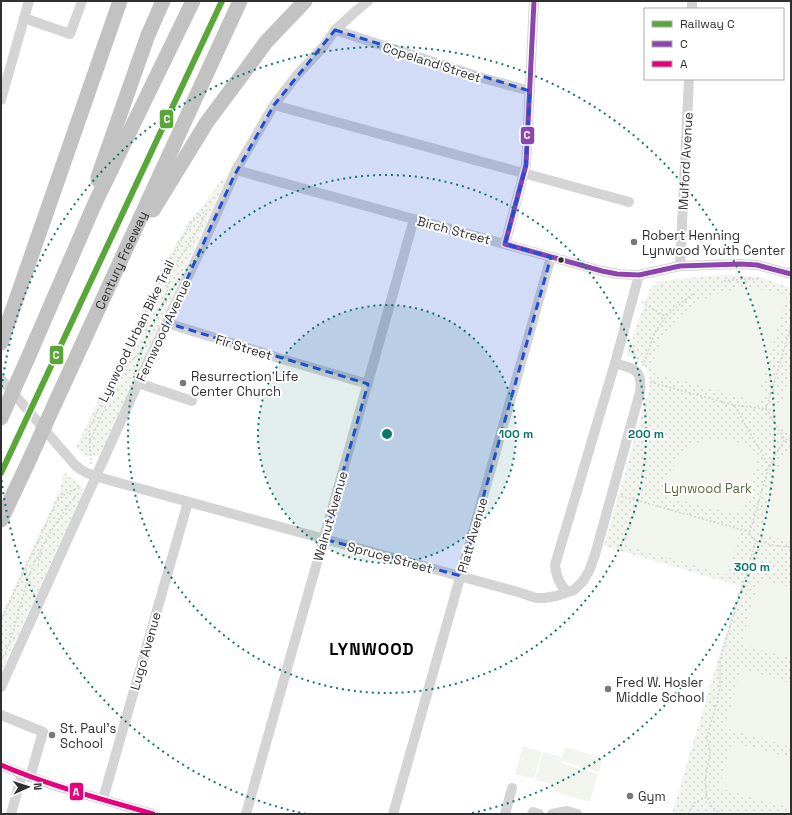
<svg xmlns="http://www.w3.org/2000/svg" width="792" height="815" font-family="'Space Grotesk',sans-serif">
<defs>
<pattern id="park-dots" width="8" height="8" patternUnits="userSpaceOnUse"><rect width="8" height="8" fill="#f2f5ed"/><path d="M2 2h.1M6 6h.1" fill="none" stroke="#d0d2cc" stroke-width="1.8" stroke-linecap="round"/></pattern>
</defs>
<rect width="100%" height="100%" fill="#fff"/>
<g fill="url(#park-dots)">
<polygon points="223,178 226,179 224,183 99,457 95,455 86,457 76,447 166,261 189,221 201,208"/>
<path d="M719,275H737L760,277L791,288V814H672L740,586L604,546L649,389C652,371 645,362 628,356L627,352L650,289L660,281Z"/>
<polygon points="64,472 80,485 83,493 1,672 1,616 60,489"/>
</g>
<g fill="#f2f5ed">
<path d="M739,289H759L787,295L761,386L764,391L762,399L751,404L745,402L742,397L651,372C652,367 653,361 655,357C667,318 701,294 739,289Z"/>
<polygon points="791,369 791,429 789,431 779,428 773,419 776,408 781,405"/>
<path d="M713,440C726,440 741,440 751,450C753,452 755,458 757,461L743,510L734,514L661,495C668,477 678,450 697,443C702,441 708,441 713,440Z"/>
<polygon points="788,451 791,452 791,539 779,538 760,534 783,454"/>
<polygon points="639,502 740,530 728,575 626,545"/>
<polygon points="760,579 791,588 791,658 741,644"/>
<polygon points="741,669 791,683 791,747 725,728"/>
<polygon points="732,742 791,758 791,808 719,788"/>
<polygon points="523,746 542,752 534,779 515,774"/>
<polygon points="565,747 603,758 599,772 562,761 561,763 598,774 590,802 553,791 554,785 535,780 543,752 562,757"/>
</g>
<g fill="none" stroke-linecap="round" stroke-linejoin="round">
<g stroke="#d4d4d4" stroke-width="1.5" stroke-dasharray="2 2" stroke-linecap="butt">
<polyline points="724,281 742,279 759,279"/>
<polyline points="642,302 666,317"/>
<polyline points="162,307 167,292 169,279 173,269 192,239 206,214"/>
<path d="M643,366C647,355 650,343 655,333C663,317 678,305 693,294"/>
<polyline points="650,382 734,405 769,466 749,535 756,541 720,660 720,686 717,702 707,737 710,753 705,781 707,797"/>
<polyline points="734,405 766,409 791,326"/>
<polyline points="766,409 784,438"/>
<polyline points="90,441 123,369 136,357 143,349"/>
<polyline points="91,464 89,431 90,427 173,255 191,223 208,209"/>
<polyline points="769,466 785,439 791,441"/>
<polyline points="621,496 750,532"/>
<polyline points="756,541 777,546 791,547"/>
<polyline points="38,565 42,549"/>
<path d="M1,620L56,503C63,494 71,490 82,487"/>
<path d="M1,660C9,647 13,632 17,617C21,603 25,589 29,576C40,546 58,519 77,494"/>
<polyline points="688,814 694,803 707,797 712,807 721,814"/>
</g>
<g stroke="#d4d4d4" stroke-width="10">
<polyline points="692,9 692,1"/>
<polyline points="24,18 70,34 82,1"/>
<polyline points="335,30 483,78 530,91"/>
<polyline points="1,100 29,1"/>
<polyline points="274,105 629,202"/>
<polyline points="236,170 602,271 617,274 639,275 680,266 741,264 757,265 791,274"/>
<polyline points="505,244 526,165 534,1"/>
<polyline points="680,266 689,79"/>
<polyline points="167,323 282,359 368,384"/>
<polyline points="615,363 639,275"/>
<path d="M1,379L75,465L80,469L87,473L105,479L518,592L536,598H544L556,596L574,590L583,581L589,571L595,555L640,392C643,369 634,369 615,363L555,565C556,576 559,585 568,592"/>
<polyline points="138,383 192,401"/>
<polyline points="1,687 138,383 201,249 236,170 274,105 297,75 324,46 335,30 356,11 368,1"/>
<polyline points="1,715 43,732 30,777"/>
<polyline points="1,765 22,774 56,786 153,814"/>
<polyline points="103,799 188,502"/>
<polyline points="11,814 22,774"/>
<polyline points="246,814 414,219"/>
<polyline points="393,814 551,257"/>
<polyline points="505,814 512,788"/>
<polyline points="532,814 533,812 539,814"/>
<polyline points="552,814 567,811 577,814"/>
</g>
<g stroke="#c2c2c2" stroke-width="15">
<polyline points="98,180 98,177 148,35 163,1"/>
<polyline points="153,210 207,122 242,75 266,42 305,1"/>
<polyline points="1,343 120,1"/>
<polyline points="27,360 95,203 193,1"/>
<path id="s1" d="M56,401L240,1"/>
<polyline points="1,520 27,465"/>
</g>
<g stroke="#c2c2c2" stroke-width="15">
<polyline points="1,418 27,360"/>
<polyline points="27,465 56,401"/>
</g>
<g stroke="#fff" stroke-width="8">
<polyline id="bus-1" points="534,1 526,165 505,244 602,271 617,274 639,275 680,266 741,264 757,265 791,274"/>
</g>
<g stroke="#fff" stroke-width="8">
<path id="bus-2" d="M1,765C50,786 102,799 153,814"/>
</g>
<use href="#bus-1" stroke="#8e44ad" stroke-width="5"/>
<use href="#bus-2" stroke="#e5007d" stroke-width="5"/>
<g stroke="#fff" stroke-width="9">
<polyline id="rail-1" points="1,473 222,1"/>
</g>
<use href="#rail-1" stroke="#58a738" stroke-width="6"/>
</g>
<path fill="#1d4ed8" fill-opacity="0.2" stroke="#1d4ed8" stroke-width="3" stroke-dasharray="8 5" stroke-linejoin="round" d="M335,30L530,91L526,165L505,244L551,257L461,576L324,539L368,384L167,323L234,176L274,105Z"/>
<circle cx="387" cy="434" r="129" fill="#0f766e" fill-opacity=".12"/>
<g fill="none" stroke="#0f766e" stroke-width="2" stroke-dasharray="2 4">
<circle cx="387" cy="434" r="129"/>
<circle cx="387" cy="434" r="259"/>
<path d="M306 814A388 388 0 0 1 1 475M1 393A388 388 0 1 1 468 814"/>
</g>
<g fill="#787878" stroke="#fff" stroke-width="1.5">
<circle cx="634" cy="242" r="4"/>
<circle cx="183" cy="383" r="4"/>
<circle cx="608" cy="689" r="4"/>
<circle cx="52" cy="735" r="4"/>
<circle cx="630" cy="796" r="4"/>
</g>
<circle fill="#303030" stroke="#fff" stroke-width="1.5" cx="561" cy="260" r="3.5"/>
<g text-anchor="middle" stroke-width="4" stroke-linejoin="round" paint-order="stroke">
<g font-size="13" fill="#303030" stroke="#fff">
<text transform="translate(432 62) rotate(18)" y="5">Copeland Street</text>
<text transform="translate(685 161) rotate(-87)" y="5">Mulford Avenue</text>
<text transform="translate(454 230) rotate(15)" y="5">Birch Street</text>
<text dy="5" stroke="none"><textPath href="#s1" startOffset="155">Century Freeway</textPath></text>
<text transform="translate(163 330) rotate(-65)" y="5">Fernwood Avenue</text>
<text transform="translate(136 331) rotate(-64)" y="5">Lynwood Urban Bike Trail</text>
<text transform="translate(244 347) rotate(17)" y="5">Fir Street</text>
<text transform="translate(330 516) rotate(-74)" y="5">Walnut Avenue</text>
<text transform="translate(472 535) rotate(-74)" y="5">Platt Avenue</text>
<text transform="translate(390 557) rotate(15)" y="5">Spruce Street</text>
<text transform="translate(145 651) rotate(-74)" y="5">Lugo Avenue</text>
</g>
<g font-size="13" fill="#303030" stroke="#fff" text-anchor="start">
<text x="642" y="240">Robert Henning<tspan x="642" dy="15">Lynwood Youth Center</tspan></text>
<text x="191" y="381">Resurrection Life<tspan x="191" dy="15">Center Church</tspan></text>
<text x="616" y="687">Fred W. Hosler<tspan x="616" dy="15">Middle School</tspan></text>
<text x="60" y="733">St. Paul's<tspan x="60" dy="15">School</tspan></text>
<text x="638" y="801">Gym</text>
</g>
<g font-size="13" fill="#586c3e" stroke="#fff">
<text x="708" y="493">Lynwood Park</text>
</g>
<g font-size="17" font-weight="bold" letter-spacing="1" fill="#000" stroke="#fff">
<text x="372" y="655">LYNWOOD</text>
</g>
</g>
<circle cx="387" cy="434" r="6" fill="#0f766e" stroke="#fff" stroke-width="2"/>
<g font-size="12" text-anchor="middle" font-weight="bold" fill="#0f766e" stroke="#fff" stroke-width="4" stroke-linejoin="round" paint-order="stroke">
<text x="516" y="438">100 m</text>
<text x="646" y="438">200 m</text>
<text x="752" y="571">300 m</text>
</g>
<g stroke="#fff" stroke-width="1.5">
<rect x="159" y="109" width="15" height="20" rx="4" fill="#58a738"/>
<rect x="520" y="126" width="15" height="19" rx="4" fill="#8e44ad"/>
<rect x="49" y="345" width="15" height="20" rx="4" fill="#58a738"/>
<rect x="69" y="782" width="15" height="19" rx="4" fill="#e5007d"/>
</g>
<g font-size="11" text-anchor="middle" font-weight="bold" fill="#fff">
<text x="167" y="123">C</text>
<text x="527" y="139">C</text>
<text x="56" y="359">C</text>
<text x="76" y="796">A</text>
</g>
<rect width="792" height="815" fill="none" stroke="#303030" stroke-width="4"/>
<rect x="644" y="8" width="140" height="72" fill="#ffffff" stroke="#acacac"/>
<rect x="652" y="21" width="20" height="6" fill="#58a738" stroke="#acacac"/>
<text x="680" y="28" font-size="12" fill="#303030">Railway C</text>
<rect x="652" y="41" width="20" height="6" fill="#8e44ad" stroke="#acacac"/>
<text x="680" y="48" font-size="12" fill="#303030">C</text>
<rect x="652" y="61" width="20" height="6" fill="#e5007d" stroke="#acacac"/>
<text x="680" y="68" font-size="12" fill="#303030">A</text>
<g transform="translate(28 787) rotate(87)" stroke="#ffffff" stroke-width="3" paint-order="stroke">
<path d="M0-3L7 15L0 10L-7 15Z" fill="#303030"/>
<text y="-6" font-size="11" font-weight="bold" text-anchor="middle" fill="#303030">N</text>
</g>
</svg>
